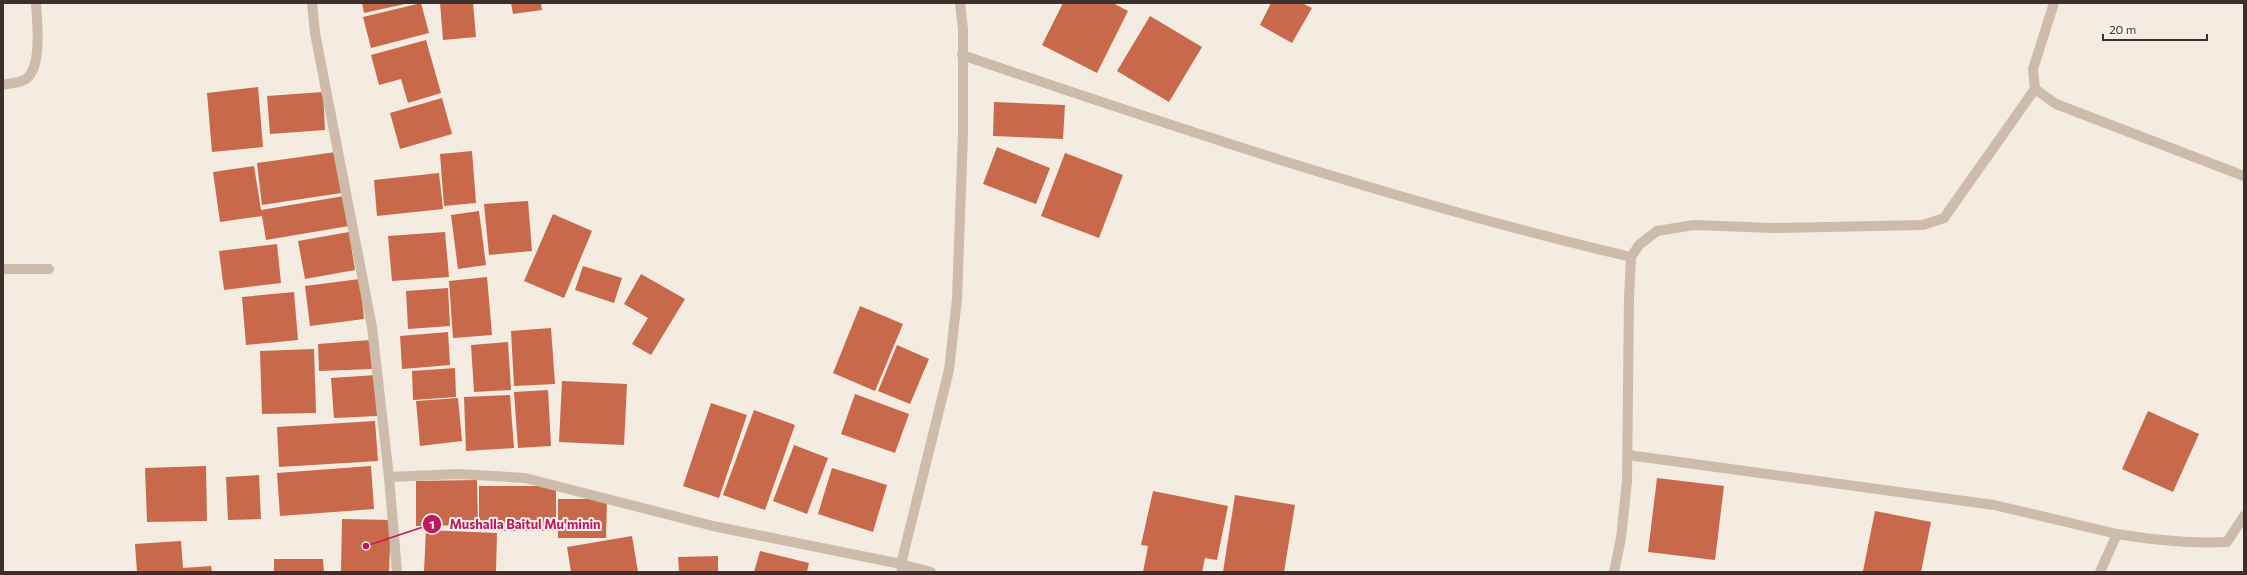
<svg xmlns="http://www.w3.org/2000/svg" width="2247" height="575" font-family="Commissioner,sans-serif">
<rect width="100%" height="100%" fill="#f4ebe1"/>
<g fill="#c8694b">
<polygon points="362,3 405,3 405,4 364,13"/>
<polygon points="421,3 429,33 371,48 363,17"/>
<polygon points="440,3 473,3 476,37 443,40"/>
<polygon points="511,3 541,3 542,10 513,14"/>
<polygon points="1063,3 1113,3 1128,11 1097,73 1042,45"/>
<polygon points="1271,3 1302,3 1312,8 1292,43 1260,25"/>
<polygon points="1150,16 1202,47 1169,102 1117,71"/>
<polygon points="426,40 441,93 408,103 401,79 379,85 371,55"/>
<polygon points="258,87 263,147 212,152 207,93"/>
<polygon points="323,92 325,130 270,134 267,96"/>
<polygon points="442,98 452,134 400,149 390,113"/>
<polygon points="994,102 1065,105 1063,139 993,136"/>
<polygon points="997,147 1050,168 1036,204 983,184"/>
<polygon points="472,151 476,203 444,206 440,154"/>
<polygon points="336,152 341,193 262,205 257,163"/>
<polygon points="1065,153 1123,175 1099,238 1041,216"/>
<polygon points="254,166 261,210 344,196 349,226 266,240 262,216 220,222 213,172"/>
<polygon points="439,173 443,209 377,216 374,180"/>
<polygon points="528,201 532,251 489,255 484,204"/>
<polygon points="479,211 486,265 458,269 451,215"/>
<polygon points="553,214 592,231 564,298 524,281"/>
<polygon points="349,232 355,270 305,279 298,241"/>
<polygon points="445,232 449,277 392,281 388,236"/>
<polygon points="277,244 281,283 224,290 219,251"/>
<polygon points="583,266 622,278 614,303 575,290"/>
<polygon points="641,274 685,299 651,355 632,344 648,318 624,304"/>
<polygon points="487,277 492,335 453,338 449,281"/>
<polygon points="360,279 364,319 310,326 305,286"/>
<polygon points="448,288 450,326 408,329 406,291"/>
<polygon points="294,292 298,340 246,345 242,297"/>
<polygon points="860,306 903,324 875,391 833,373"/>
<polygon points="551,328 555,384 514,386 511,331"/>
<polygon points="448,332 450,365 402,369 400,336"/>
<polygon points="371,340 372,369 319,371 318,344"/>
<polygon points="508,342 511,390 474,392 471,345"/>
<polygon points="897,345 929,359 910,404 878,391"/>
<polygon points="314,349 316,413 262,414 260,351"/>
<polygon points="455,368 456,397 413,400 412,371"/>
<polygon points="376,375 377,416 334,418 331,378"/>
<polygon points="562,381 627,384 624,445 559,442"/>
<polygon points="548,390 551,446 518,448 514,392"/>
<polygon points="855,394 909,414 895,453 841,434"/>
<polygon points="510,395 514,448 466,451 464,397"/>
<polygon points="458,398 462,441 420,446 416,401"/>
<polygon points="711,403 747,415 719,498 683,486"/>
<polygon points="754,410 795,425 765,510 723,495"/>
<polygon points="2148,411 2199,434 2173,492 2122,469"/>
<polygon points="375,421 378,461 279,467 277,427"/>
<polygon points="794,445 828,458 807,514 773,501"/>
<polygon points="206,466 207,521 147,522 145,468"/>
<polygon points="371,466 374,509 280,516 277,473"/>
<polygon points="832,468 887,485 873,532 818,514"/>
<polygon points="259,475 261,519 228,520 226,477"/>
<polygon points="1657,478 1724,486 1715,560 1648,552"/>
<polygon points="477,480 478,525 416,526 416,481"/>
<rect x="479" y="486" width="77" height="45"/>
<polygon points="1153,491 1228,506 1217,560 1205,558 1202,572 1143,572 1148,546 1141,545"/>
<polygon points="1235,495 1295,505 1284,572 1223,572"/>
<polygon points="558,499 607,499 606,538 558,538"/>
<polygon points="1875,511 1931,522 1921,572 1863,571"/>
<polygon points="342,519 391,520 389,572 341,572"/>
<polygon points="426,530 497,533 496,572 424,572"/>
<polygon points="632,536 638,572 571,572 567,547"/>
<polygon points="181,541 183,568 211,566 212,572 137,572 135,544"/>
<polygon points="760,551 809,563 807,572 754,572"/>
<polygon points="718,556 718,572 679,572 678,557"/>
<polygon points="274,559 323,559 324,572 274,572"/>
</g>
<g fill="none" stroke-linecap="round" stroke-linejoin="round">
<g stroke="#cdbbac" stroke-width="10">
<polyline points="312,3 315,33 372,327 389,477 397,572"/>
<polyline points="2054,3 2033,69 2035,89 2056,104 2244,176"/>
<path d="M962,55C1183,130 1404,204 1631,257"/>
<path d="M3,85C10,83 18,83 24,80C43,71 37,21 36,3"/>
<polyline points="3,269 49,269"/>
<polyline points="1628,455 1994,505 2117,534"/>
<polyline points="389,477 458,474 525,478 713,526 901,564 931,572"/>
<polyline points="902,572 901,564 949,370 957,299 963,134 963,29 960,3"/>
<polyline points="1614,572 1621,538 1627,481 1629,298 1631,257 1639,245 1657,231 1694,225 1772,228 1923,225 1944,218 2035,89"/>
<path d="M2100,572L2117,534C2153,540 2190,544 2227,542L2244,516"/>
</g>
</g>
<path fill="none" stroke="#c2185b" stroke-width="1.5" d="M366 546L432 524"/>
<g fill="#c2185b" stroke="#fbf5ee" stroke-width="1.5">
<circle cx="366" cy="546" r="4"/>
<circle cx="432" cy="524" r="10"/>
</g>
<g font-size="12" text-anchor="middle" font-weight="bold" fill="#fff">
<text x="432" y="529">1</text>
</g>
<g font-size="13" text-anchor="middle" font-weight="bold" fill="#c2185b" stroke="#fbf5ee" stroke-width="4" stroke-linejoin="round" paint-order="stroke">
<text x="525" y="529">Mushalla Baitul Mu'minin</text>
</g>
<rect width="2247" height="575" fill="none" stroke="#3b302b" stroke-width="8"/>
<path d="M2103 34v6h104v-6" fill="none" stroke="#3b302b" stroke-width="2"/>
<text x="2109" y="34" font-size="12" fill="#3b302b" stroke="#fbf5ee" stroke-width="3" paint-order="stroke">20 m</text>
</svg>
